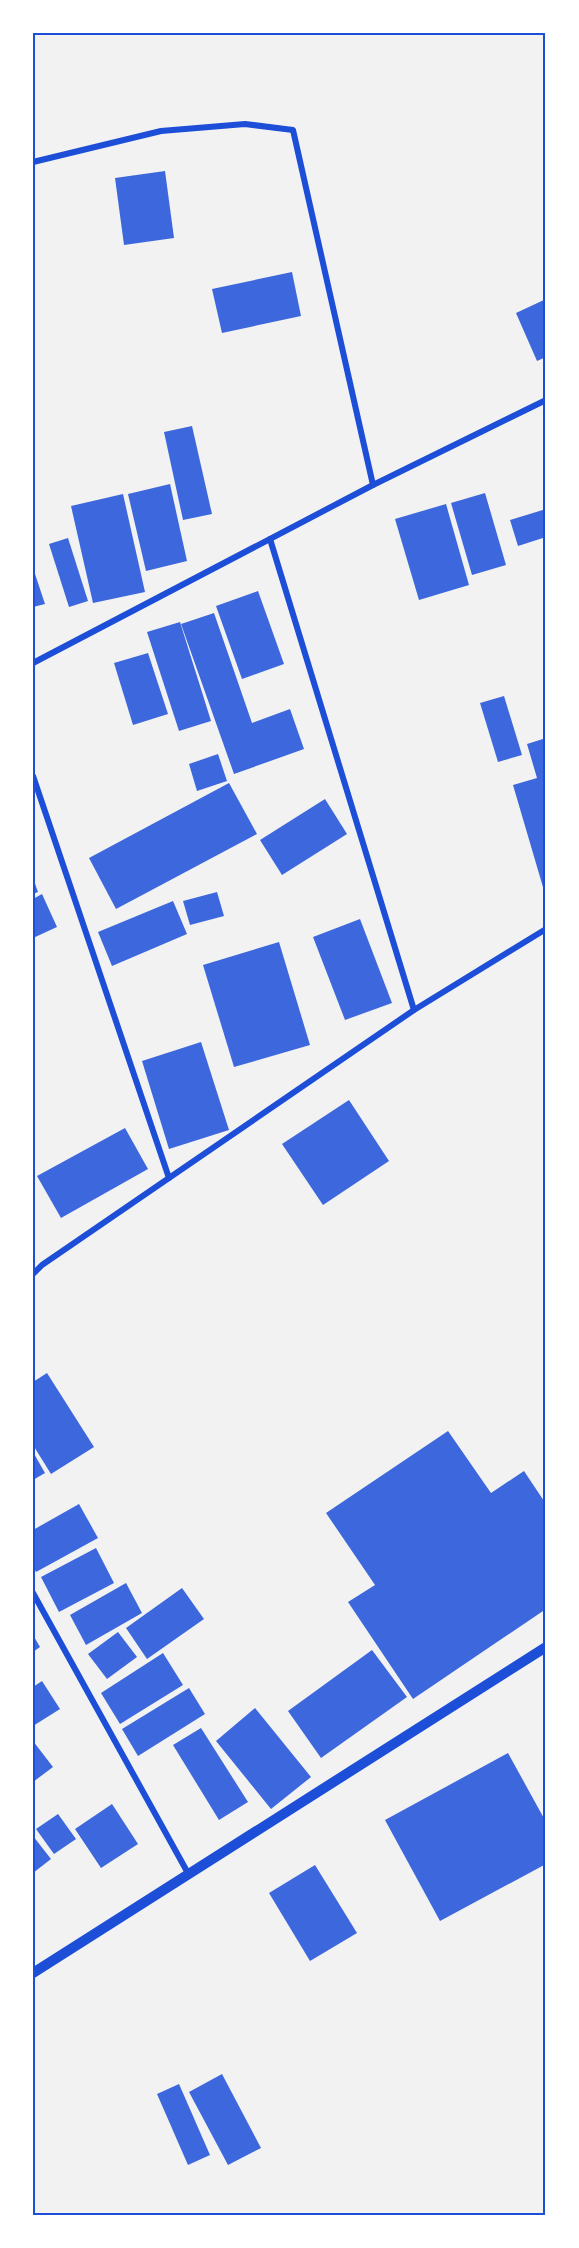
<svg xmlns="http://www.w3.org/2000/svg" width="579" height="2248" font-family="'Times New Roman',serif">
<rect width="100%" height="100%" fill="#f2f2f2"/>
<g fill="#3d67dc">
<polygon points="165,171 174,238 124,245 115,178"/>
<polygon points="292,272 301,316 222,333 212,289"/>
<polygon points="546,299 546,357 537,361 516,313"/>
<polygon points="192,426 212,514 183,520 164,432"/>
<polygon points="170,484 187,561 146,571 128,494"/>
<polygon points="485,493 506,565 472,575 451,503"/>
<polygon points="123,494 145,592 93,603 71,506"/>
<polygon points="446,504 469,585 419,600 395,519"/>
<polygon points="546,509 546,537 518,546 510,520"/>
<polygon points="68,538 88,601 69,607 49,544"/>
<polygon points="33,568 45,604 33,607"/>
<polygon points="258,591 284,664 242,679 216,606"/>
<polygon points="214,613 252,723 290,709 304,749 234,774 181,624"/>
<polygon points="180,622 211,721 179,731 147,632"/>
<polygon points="148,653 168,714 133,725 114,663"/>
<polygon points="504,696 522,755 498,762 480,703"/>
<polygon points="546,738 546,894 545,894 513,785 537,778 527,744"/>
<polygon points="218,754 227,781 197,791 189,764"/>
<polygon points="229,783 257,834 116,909 89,858"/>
<polygon points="325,799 347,834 282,875 260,840"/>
<polygon points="33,878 38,892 33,894"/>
<polygon points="217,892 224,916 190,925 183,901"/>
<polygon points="42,894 57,927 33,938 33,899"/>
<polygon points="173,901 187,934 112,966 98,932"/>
<polygon points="360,919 392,1003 345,1020 313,937"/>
<polygon points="279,942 310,1045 234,1067 203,965"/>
<polygon points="201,1042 229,1130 169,1149 142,1061"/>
<polygon points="349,1100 389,1161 323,1205 282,1144"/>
<polygon points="125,1128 148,1169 61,1218 37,1176"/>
<polygon points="47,1373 94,1447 51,1474 33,1445 33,1382"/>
<polygon points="448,1431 491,1493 524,1471 546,1504 546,1609 413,1699 348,1602 375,1585 326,1513"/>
<polygon points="33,1452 45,1473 33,1480"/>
<polygon points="79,1504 98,1538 36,1572 33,1566 33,1530"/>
<polygon points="96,1548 114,1583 59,1612 41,1577"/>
<polygon points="126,1583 142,1613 86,1645 70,1615"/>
<polygon points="182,1588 204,1619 147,1659 126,1628"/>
<polygon points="118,1632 137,1657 107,1679 88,1654"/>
<polygon points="33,1635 40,1647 33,1652"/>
<polygon points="372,1650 407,1697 321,1758 288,1711"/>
<polygon points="163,1653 183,1685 120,1724 101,1693"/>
<polygon points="42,1681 60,1709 33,1726 33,1687"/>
<polygon points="189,1688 205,1714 138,1756 122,1729"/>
<polygon points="255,1708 311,1777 271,1809 216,1741"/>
<polygon points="201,1728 248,1802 219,1820 173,1745"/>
<polygon points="33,1741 53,1767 33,1782"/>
<polygon points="508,1753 546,1822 546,1864 440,1921 385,1820"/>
<polygon points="112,1804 138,1844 101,1868 75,1829"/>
<polygon points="58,1814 76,1839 54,1854 36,1829"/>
<polygon points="33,1836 51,1859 33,1873"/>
<polygon points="315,1865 357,1933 310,1961 269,1893"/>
<polygon points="222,2074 261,2148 228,2165 189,2092"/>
<polygon points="179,2084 210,2155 188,2165 157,2094"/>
</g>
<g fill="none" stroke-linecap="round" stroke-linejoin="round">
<g stroke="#1d4ed8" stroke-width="6">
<polyline points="33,162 161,131 245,124 293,130 373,485"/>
<polyline points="270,539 414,1010"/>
<polyline points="33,663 373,485 546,400"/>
<polyline points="33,776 169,1178"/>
<polyline points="33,1274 42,1265 414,1010 546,929"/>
<polyline points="33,1593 189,1875"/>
</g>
<polyline stroke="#1d4ed8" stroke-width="10" points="33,1973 546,1647"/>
</g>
<rect width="579" height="2248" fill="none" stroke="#ffffff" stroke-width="69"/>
<rect x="34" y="34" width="510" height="2180" fill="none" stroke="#1d4ed8" stroke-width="2"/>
</svg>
